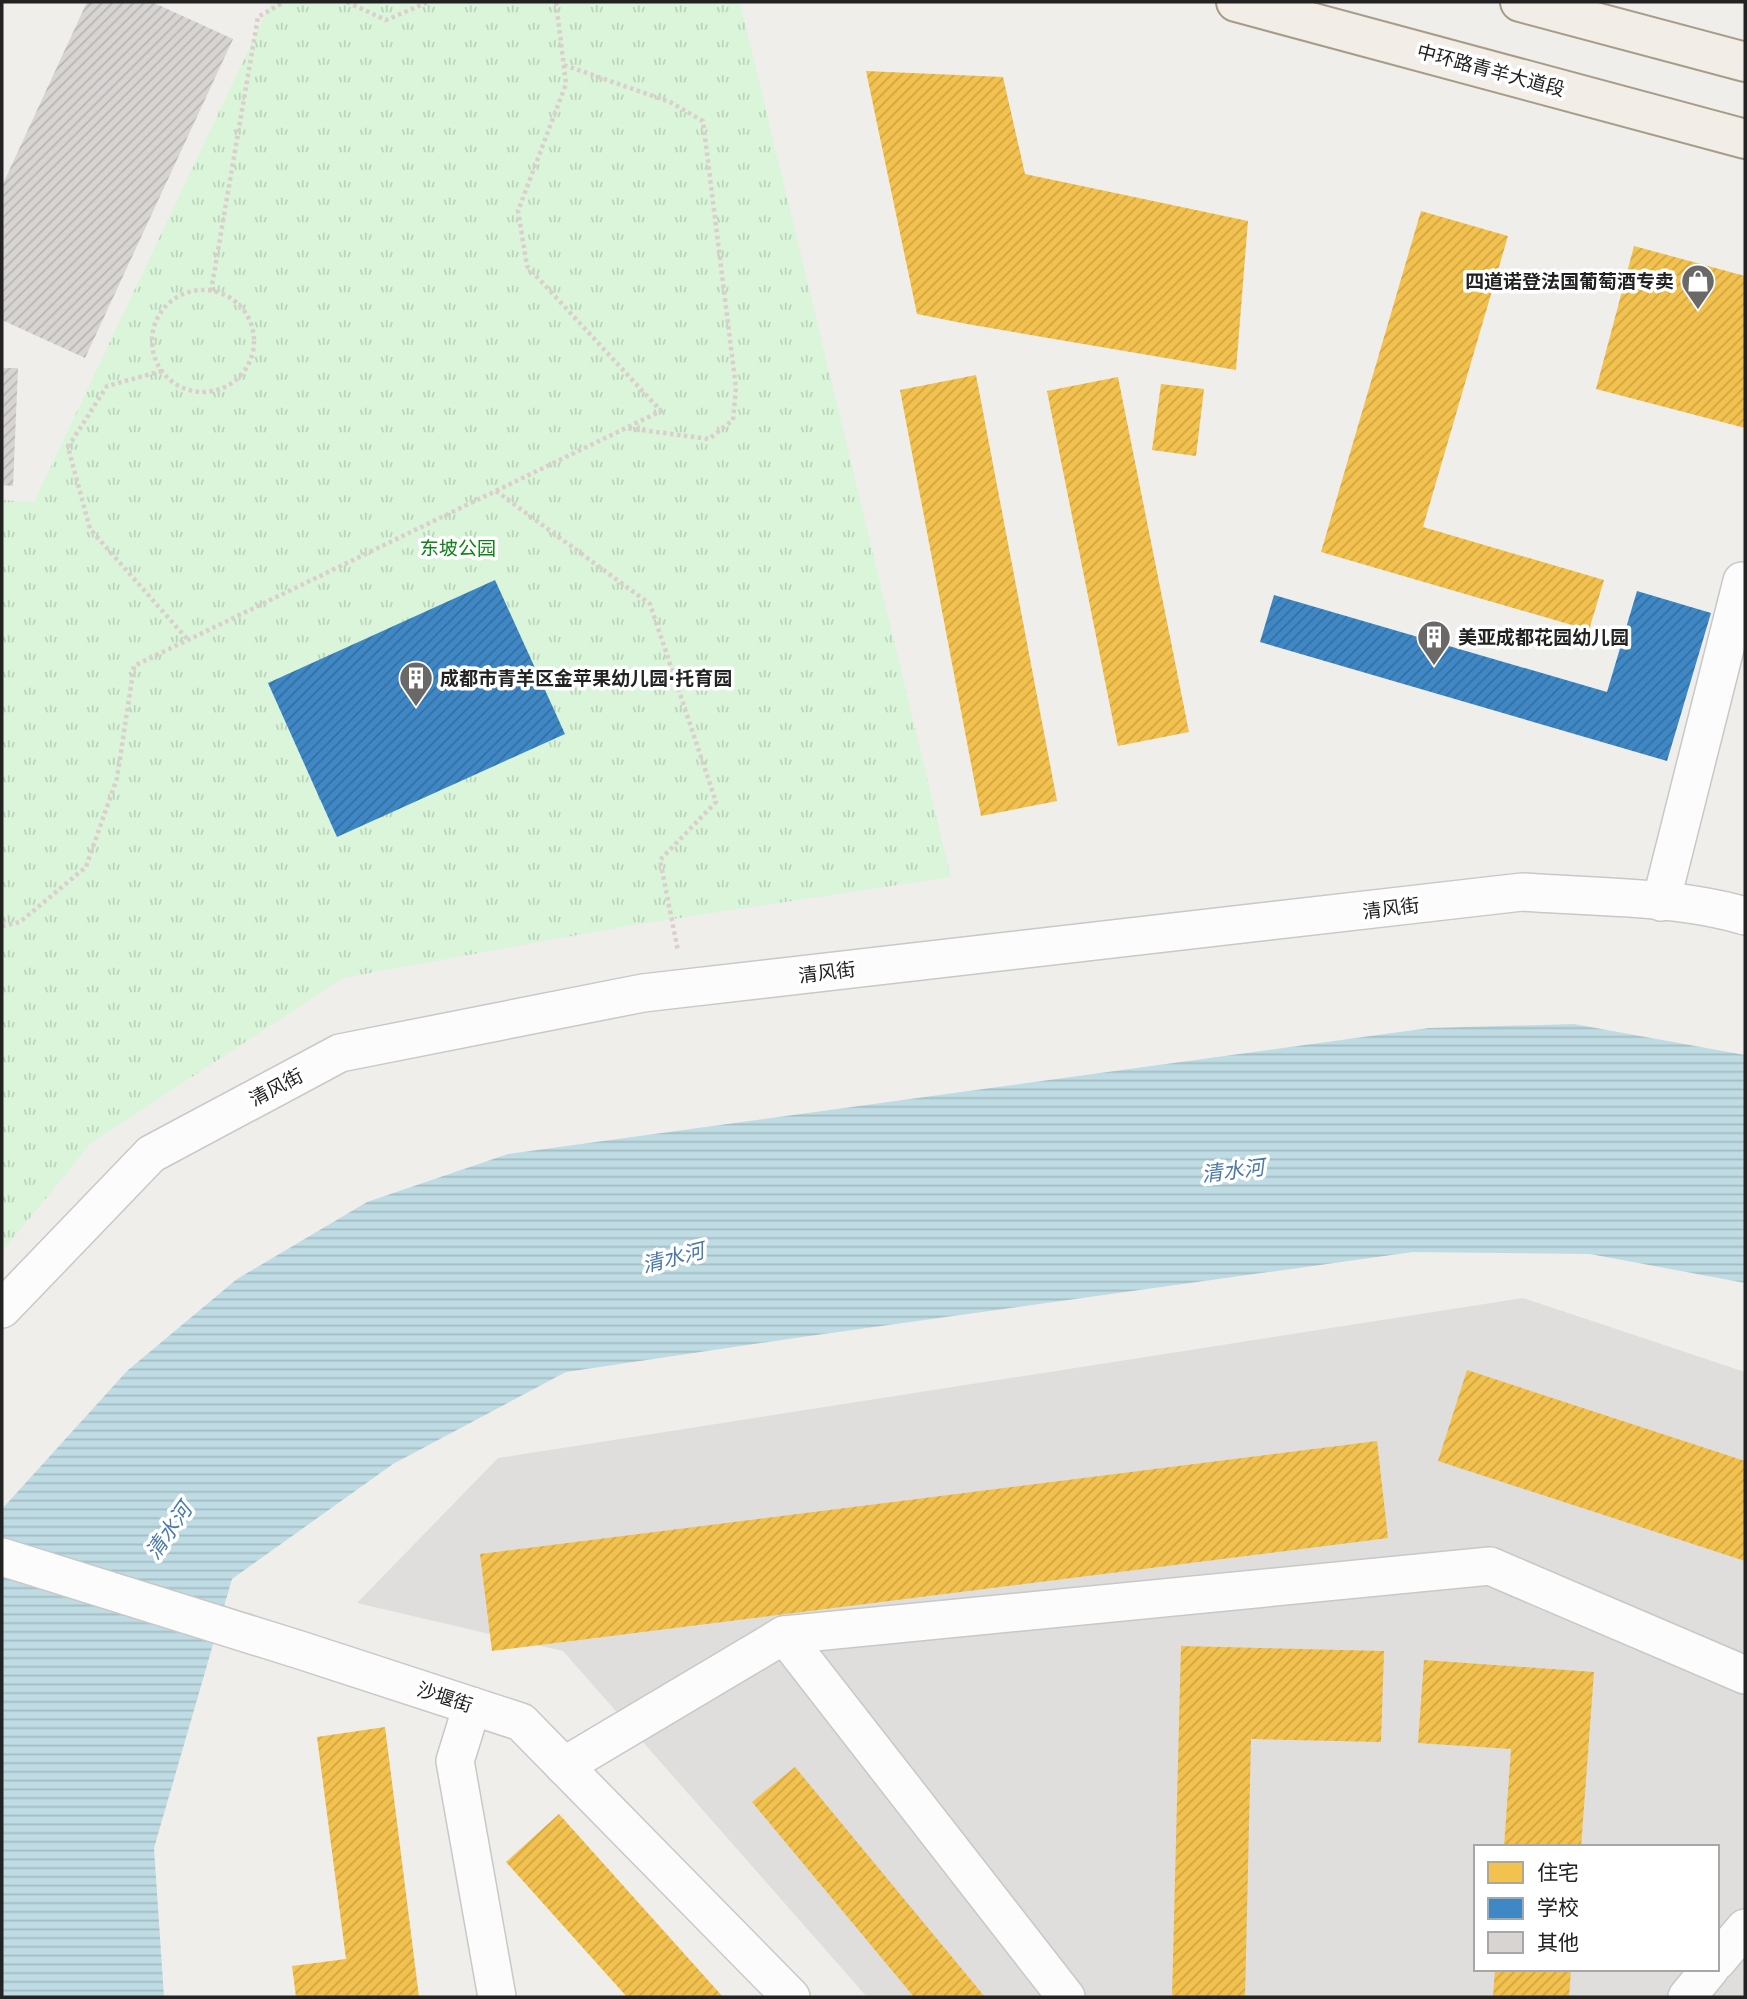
<svg xmlns="http://www.w3.org/2000/svg" width="1747" height="1999" font-family="'DejaVu Sans','Noto Sans SC',sans-serif">
<defs>
<pattern id="park-tufts" width="24" height="20" patternUnits="userSpaceOnUse" patternTransform="scale(1.75)"><rect width="24" height="20" fill="#daf5da"/><path d="M3 7l-1-3M5 7V3M7 7l1-3M15 17l-1-3M17 17v-4M19 17l1-3" fill="none" stroke="#bbd2bb"/></pattern>
<pattern id="water-rules" width="6" height="5" patternUnits="userSpaceOnUse" patternTransform="scale(1.75)"><rect width="6" height="5" fill="#bfdbe3"/><path d="M0 2.5h6" fill="none" stroke="#a4bcc2"/></pattern>
<pattern id="homes-hatch" width="6" height="6" patternUnits="userSpaceOnUse" patternTransform="scale(1.75)"><rect width="6" height="6" fill="#f2c14e"/><path d="M-1 1l2-2M0 6l6-6M5 7l2-2" fill="none" stroke="#cfa644"/></pattern>
<pattern id="schools-hatch" width="6" height="6" patternUnits="userSpaceOnUse" patternTransform="scale(1.75)"><rect width="6" height="6" fill="#3f88c5"/><path d="M-1 1l2-2M0 6l6-6M5 7l2-2" fill="none" stroke="#346fa0"/></pattern>
<pattern id="building-hatch" width="6" height="6" patternUnits="userSpaceOnUse" patternTransform="scale(1.75)"><rect width="6" height="6" fill="#d7d4d2"/><path d="M-1 1l2-2M0 6l6-6M5 7l2-2" fill="none" stroke="#b8b6b4"/></pattern>
</defs>
<rect width="100%" height="100%" fill="#f0eeeb"/>
<path fill="#dfdedc" fill-rule="evenodd" d="M1523,1298L1745,1372V1997H867L563,1651L357,1603L498,1458ZM1476,1847H1717V1969H1476Z"/>
<polygon fill="url(#park-tufts)" points="271,2 740,2 951,877 633,925 343,978 91,1143 2,1252 2,500 34,502"/>
<polygon fill="url(#water-rules)" points="1574,1024 1745,1055 1745,1283 1590,1254 1413,1252 795,1338 566,1372 393,1464 232,1579 154,1848 164,1997 2,1997 2,1509 127,1371 237,1279 367,1202 508,1154 1429,1028"/>
<g fill="url(#homes-hatch)">
<polygon points="866,71 1003,77 1025,174 1248,221 1236,370 967,324 917,314"/>
<polygon points="1421,211 1508,236 1423,527 1604,580 1589,630 1321,552"/>
<polygon points="1634,246 1745,276 1745,428 1596,389"/>
<polygon points="976,375 1057,801 981,816 900,390"/>
<polygon points="1118,377 1189,732 1118,746 1047,391"/>
<polygon points="1161,384 1204,389 1196,456 1152,450"/>
<polygon points="1467,1370 1745,1461 1745,1561 1438,1461"/>
<polygon points="1377,1441 1388,1538 492,1651 480,1554"/>
<polygon points="1181,1646 1384,1651 1381,1742 1251,1739 1245,1997 1172,1997"/>
<polygon points="1424,1660 1594,1672 1581,1847 1504,1847 1511,1749 1418,1743"/>
<polygon points="385,1727 419,1997 296,1997 292,1966 346,1959 317,1737"/>
<polygon points="795,1767 985,1997 914,1997 752,1802"/>
<polygon points="559,1814 723,1997 627,1997 506,1862"/>
<polygon points="1495,1969 1571,1969 1569,1997 1493,1997"/>
</g>
<g fill="url(#schools-hatch)">
<polygon points="495,580 565,734 337,837 268,683"/>
<polygon points="1637,591 1711,613 1667,761 1260,642 1274,595 1607,692"/>
</g>
<g fill="url(#building-hatch)">
<polygon points="87,2 152,2 233,39 85,358 2,320 2,186"/>
<polygon points="2,368 18,368 13,486 2,485"/>
</g>
<g fill="none" stroke-linecap="round" stroke-linejoin="round">
<g stroke="#c9c8c7" stroke-width="40">
<g id="street">
<polyline points="1661,902 1742,581 1745,582"/>
<path d="M2,1309L151,1154L340,1053L643,993L1522,892C1591,897 1680,896 1745,916"/>
<polyline points="2,1557 300,1650 521,1722 791,1997"/>
<polyline points="784,1635 1066,1997"/>
<polyline points="472,1706 455,1761 497,1997"/>
<polyline points="564,1766 784,1635 1490,1566 1745,1675"/>
<polyline points="1717,1961 1745,1928"/>
<polyline points="1687,1997 1710,1969"/>
</g>
</g>
<g stroke="#a79c86" stroke-width="42">
<g id="primary">
<polyline points="1236,2 1745,139"/>
<polyline points="1520,2 1745,62"/>
</g>
</g>
<g stroke="#dccecd" stroke-width="4.5" stroke-dasharray="3.5 3.5" stroke-linecap="butt">
<polyline points="347,2 386,20 428,2"/>
<polyline points="564,65 670,102 703,121 736,388 733,420 709,439 627,428"/>
<circle cx="203" cy="341" r="51"/>
<polyline points="211,291 258,17 284,2"/>
<polyline points="162,371 107,386 68,447 90,529 188,640"/>
<polyline points="496,491 650,604 716,802 660,860 678,951"/>
<polyline points="2,926 20,922 86,867 117,778 134,666 661,411 527,266 518,211 566,84 556,2"/>
</g>
<use href="#street" stroke="#fdfcfc" stroke-width="37"/>
<use href="#primary" stroke="#f3ede7" stroke-width="38"/>
</g>
<defs>
<g id="shop-pin" transform="scale(1.75)"><path d="M0 17L-7.5 6A9.5 9.5 0 1 1 7.5 6Z" fill="#6a6968" stroke="#fff"/><path d="M-5-2.5h2.3a2.7 3.5 0 0 1 5.4 0H5L5.5 6h-11ZM-1.5-2.5h3a1.5 2.3 0 0 0-3 0Z" fill="#fff"/></g>
<g id="building-pin" transform="scale(1.75)"><path d="M0 17L-7.5 6A9.5 9.5 0 1 1 7.5 6Z" fill="#6a6968" stroke="#fff"/><path d="M-4-6H4V6H1V3H-1V6H-4ZM-2.5-4.3h1.7v1.8h-1.7ZM.8-4.3h1.7v1.8H.8ZM-2.5-1h1.7V.8h-1.7ZM.8-1h1.7V.8H.8Z" fill="#fff"/></g>
</defs>
<g fill-rule="evenodd">
<use href="#shop-pin" x="1698" y="281"/>
<use href="#building-pin" x="1434" y="637"/>
<use href="#building-pin" x="416" y="678"/>
</g>
<g text-anchor="middle" stroke-width="7" stroke-linejoin="round" paint-order="stroke">
<g font-size="19" fill="#222" stroke="#fff">
<text transform="translate(1491 70) rotate(15)" y="7">中环路青羊大道段</text>
<text transform="translate(1391 908) rotate(-7)" y="7">清风街</text>
<text transform="translate(827 972) rotate(-7)" y="7">清风街</text>
<text transform="translate(276 1087) rotate(-28)" y="7">清风街</text>
<text transform="translate(445 1697) rotate(18)" y="7">沙堰街</text>
</g>
<g font-size="19" font-weight="bold" fill="#222" stroke="#fff" text-anchor="start">
<text x="1674" y="288" text-anchor="end">四道诺登法国葡萄酒专卖</text>
<text x="1458" y="644">美亚成都花园幼儿园</text>
<text x="440" y="685">成都市青羊区金苹果幼儿园·托育园</text>
</g>
<g font-size="19" fill="#0c8416" stroke="#fff">
<text x="458" y="555">东坡公园</text>
</g>
<g font-size="21" font-style="italic" fill="#4a7aab" stroke="#fff">
<text transform="translate(1233 1171) rotate(-7)" y="7">清水河</text>
<text transform="translate(673 1258) rotate(-14)" y="7">清水河</text>
<text transform="translate(169 1531) rotate(-55)" y="7">清水河</text>
</g>
</g>
<rect width="1747" height="1999" fill="none" stroke="#222222" stroke-width="7"/>
<rect x="1474" y="1845" width="245" height="126" fill="#ffffff" stroke="#a7a7a7" stroke-width="2"/>
<rect x="1488" y="1862" width="35" height="21" fill="#f2c14e" stroke="#a7a7a7" stroke-width="2"/>
<text x="1537" y="1880" font-size="21" fill="#222222">住宅</text>
<rect x="1488" y="1898" width="35" height="21" fill="#3f88c5" stroke="#a7a7a7" stroke-width="2"/>
<text x="1537" y="1915" font-size="21" fill="#222222">学校</text>
<rect x="1488" y="1932" width="35" height="21" fill="#d7d4d2" stroke="#a7a7a7" stroke-width="2"/>
<text x="1537" y="1950" font-size="21" fill="#222222">其他</text>
</svg>
